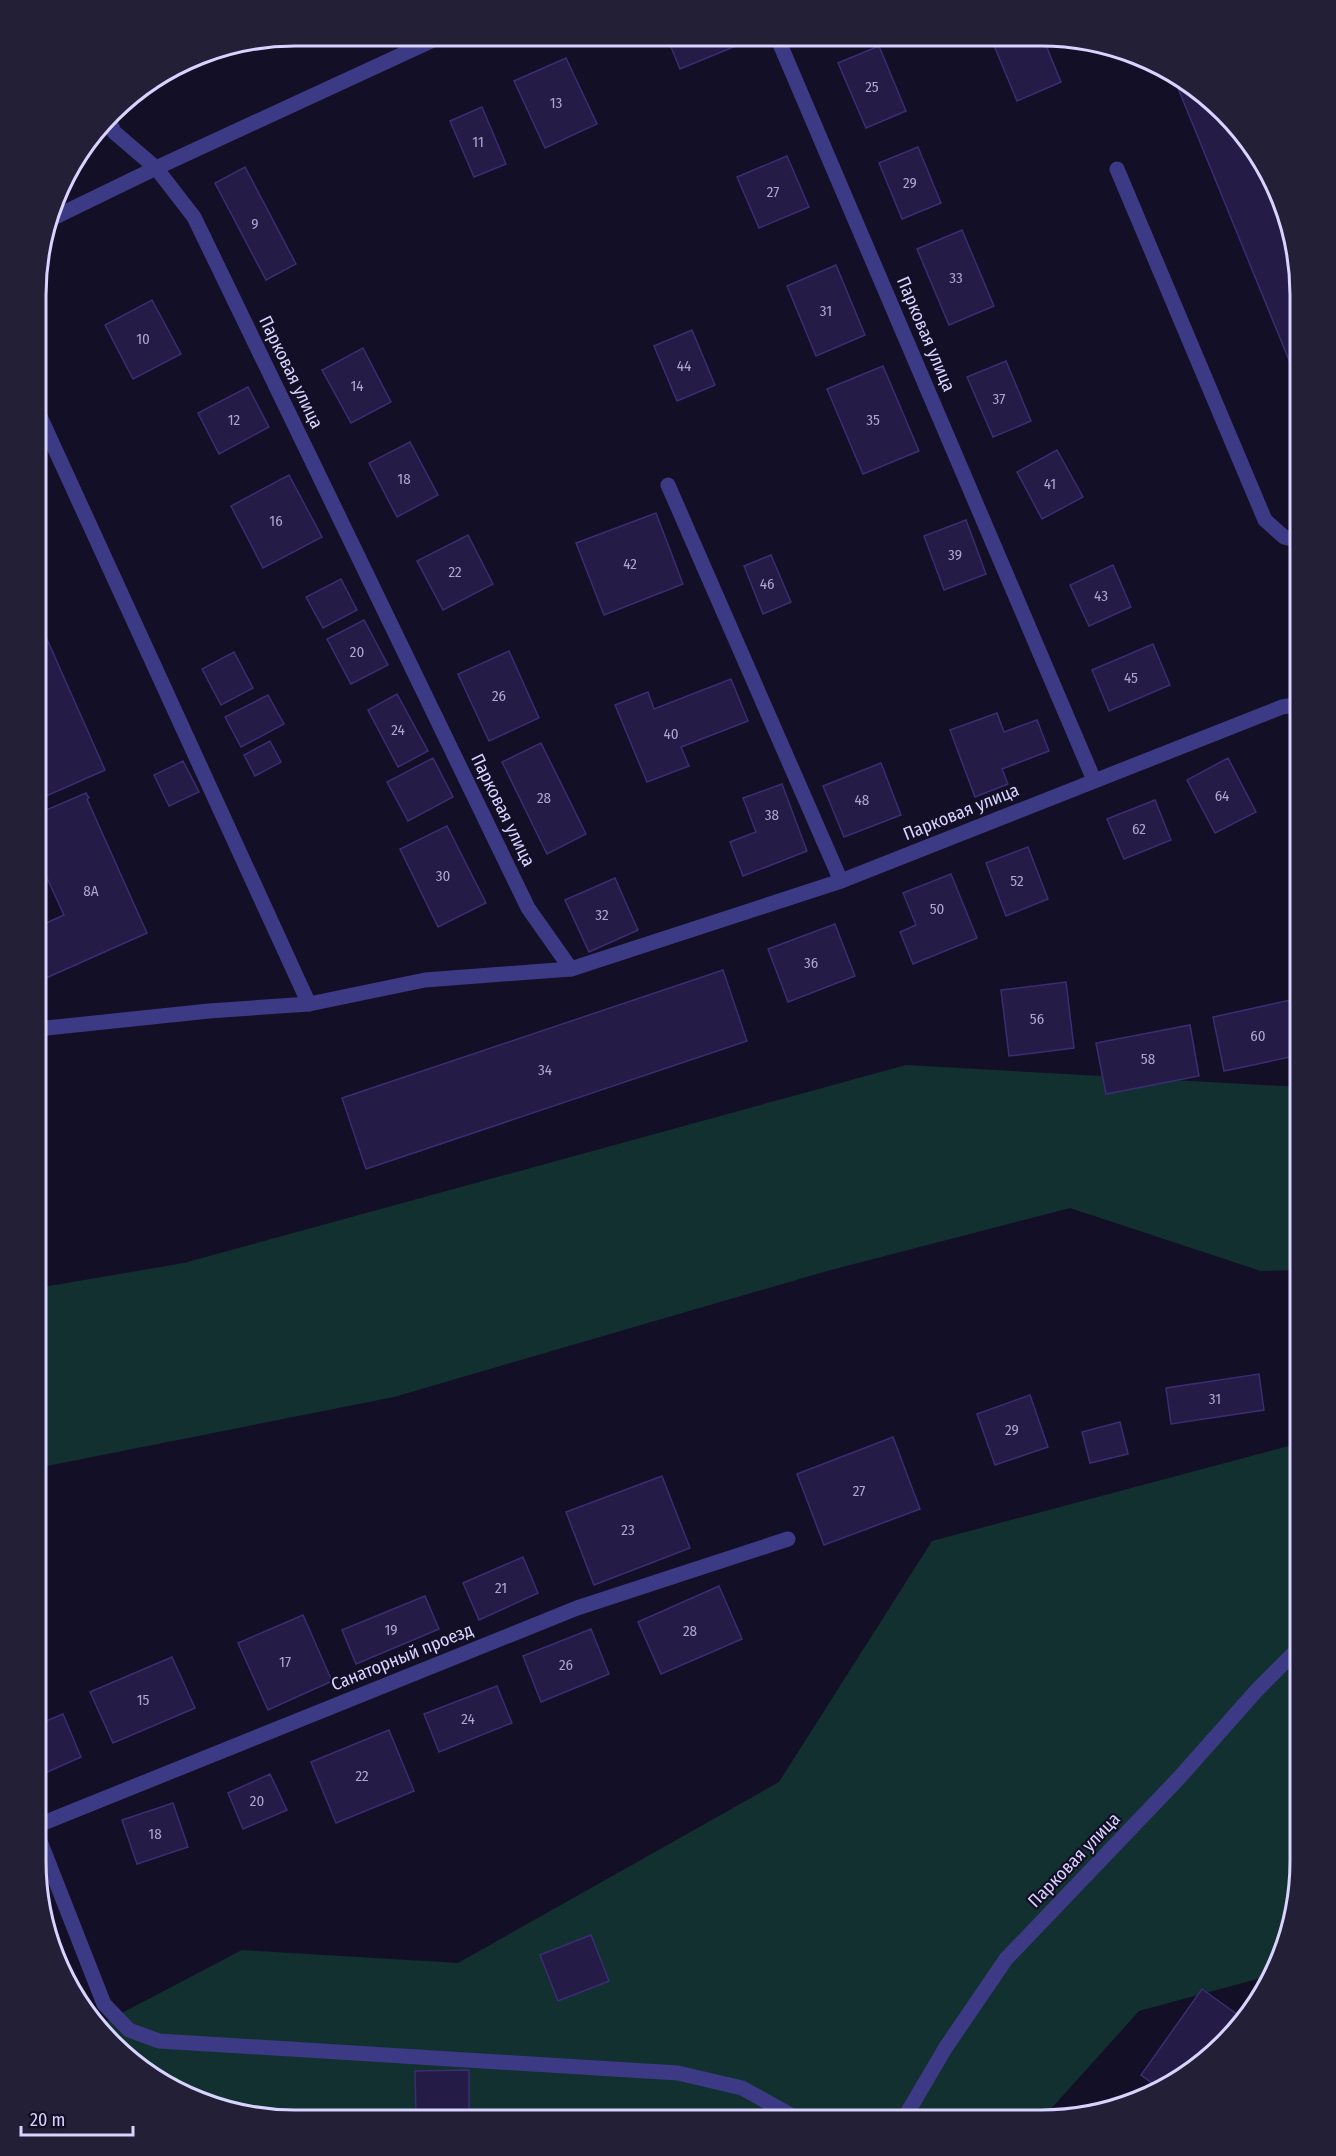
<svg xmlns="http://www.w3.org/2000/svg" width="1336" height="2156" font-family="'Fira Sans Condensed',sans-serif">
<rect width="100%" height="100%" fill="#130f26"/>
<g fill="#12302f">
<polygon points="906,1065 1300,1087 1300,1270 1261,1271 1070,1208 827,1271 394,1397 37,1468 37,1288 184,1263"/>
<polygon points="1300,1443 1299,1878 1280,1960 1272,1975 1139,2011 1041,2120 262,2118 196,2100 137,2066 97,2026 242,1950 458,1963 779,1782 932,1541"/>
</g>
<g fill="#241b47" stroke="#3b2d73" stroke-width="1.5">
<polygon points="667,37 747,37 748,41 680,69"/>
<polygon points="991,38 1043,38 1061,82 1017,101"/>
<polygon points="879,46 906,111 866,128 838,63"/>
<polygon points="566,58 597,124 545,148 514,81"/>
<polygon points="1173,76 1199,90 1247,138 1280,196 1300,295 1300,387"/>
<polygon points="482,107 506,164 474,177 450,121"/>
<polygon points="918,147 941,203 902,219 879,163"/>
<polygon points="787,156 809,207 759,228 737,177"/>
<polygon points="245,167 296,264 266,280 215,183"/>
<polygon points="962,230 994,306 949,325 917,249"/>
<polygon points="836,265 865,335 816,356 787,286"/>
<polygon points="152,300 181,354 133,379 105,325"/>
<polygon points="692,330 715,385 677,401 654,346"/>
<polygon points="363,348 391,402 351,423 322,370"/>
<polygon points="1006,361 1031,421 993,437 967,377"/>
<polygon points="883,366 919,451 863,474 827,389"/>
<polygon points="248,387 269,427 219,454 198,413"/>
<polygon points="410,442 438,495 397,517 369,463"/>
<polygon points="1057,450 1083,497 1042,519 1017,472"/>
<polygon points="289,475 322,537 263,568 231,506"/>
<polygon points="656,513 683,584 604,615 576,543"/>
<polygon points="966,520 986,574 944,590 924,536"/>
<polygon points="468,535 493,584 443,610 417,561"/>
<polygon points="771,555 791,602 763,614 744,566"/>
<polygon points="1113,565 1131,607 1089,626 1070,585"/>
<polygon points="341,579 357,610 323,628 306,597"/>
<polygon points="364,620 388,665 351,684 327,639"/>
<polygon points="46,637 105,770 37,800 38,641"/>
<polygon points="1153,644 1170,685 1109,711 1092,670"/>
<polygon points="509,651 539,718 489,741 458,674"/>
<polygon points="234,652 253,688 221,705 202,669"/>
<polygon points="731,679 748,721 681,747 689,766 647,782 615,705 648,692 654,709"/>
<polygon points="397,694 428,751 398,767 368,710"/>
<polygon points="268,695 284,724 241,747 225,717"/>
<polygon points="997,713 1004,732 1037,720 1049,751 1002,769 1008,784 975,797 950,730"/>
<polygon points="270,741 281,762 255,776 244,755"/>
<polygon points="541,743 586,834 547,854 502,762"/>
<polygon points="433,758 453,797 408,821 387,782"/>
<polygon points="1228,758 1256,812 1215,833 1187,780"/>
<polygon points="183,761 199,792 169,806 154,775"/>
<polygon points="881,763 901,815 844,837 823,786"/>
<polygon points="782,784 807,851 743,876 730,842 756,832 743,798"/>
<polygon points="86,793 89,798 87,799 147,933 37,982 37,927 64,915 41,865 37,867 37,814"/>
<polygon points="1155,800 1171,840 1124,859 1107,819"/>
<polygon points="447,826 486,903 438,927 400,849"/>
<polygon points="1028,847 1048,899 1006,916 986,863"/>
<polygon points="951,874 977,938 913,964 900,932 916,925 903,893"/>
<polygon points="615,878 638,930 589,952 565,900"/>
<polygon points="835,924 855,976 788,1002 768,949"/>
<polygon points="723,970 747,1041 366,1169 342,1098"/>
<polygon points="1066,982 1074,1048 1009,1056 1001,990"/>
<polygon points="1300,998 1300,1055 1224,1071 1213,1017"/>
<polygon points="1190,1025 1199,1076 1106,1094 1096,1043"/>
<polygon points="1259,1374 1264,1410 1171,1424 1166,1388"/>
<polygon points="1030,1395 1048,1447 995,1465 977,1414"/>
<polygon points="1120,1422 1128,1454 1090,1463 1082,1432"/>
<polygon points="893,1437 920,1509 824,1545 797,1474"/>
<polygon points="662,1476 690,1548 594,1585 566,1512"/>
<polygon points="523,1557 538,1593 479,1620 463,1583"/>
<polygon points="719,1586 742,1639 661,1674 638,1622"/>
<polygon points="425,1596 439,1629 356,1664 342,1630"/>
<polygon points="303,1615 332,1681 268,1710 238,1643"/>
<polygon points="591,1629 609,1674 541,1702 523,1656"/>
<polygon points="172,1657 195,1708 113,1743 90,1692"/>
<polygon points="497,1686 512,1723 439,1752 424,1714"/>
<polygon points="63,1714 81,1757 36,1777 36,1725"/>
<polygon points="389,1730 414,1791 336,1823 311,1762"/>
<polygon points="270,1774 287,1810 243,1829 228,1793"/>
<polygon points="173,1803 188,1847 137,1864 122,1820"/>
<polygon points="591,1935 609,1981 558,2001 540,1955"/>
<polygon points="67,1968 85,2010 62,1970"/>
<polygon points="1202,1989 1245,2020 1199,2066 1160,2089 1141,2075"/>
<polygon points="469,2070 469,2118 416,2118 415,2071"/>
</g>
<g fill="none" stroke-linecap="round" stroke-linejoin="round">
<g stroke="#3d3a85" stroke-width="15">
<polyline points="777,37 1094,780"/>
<polyline points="109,120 114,132 156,168 194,217 528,908 571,969 841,881 1282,707 1300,704"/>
<polyline points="1117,169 1265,520 1284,537 1300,541"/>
<polyline points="51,219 156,168 442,36"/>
<polyline points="38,412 309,1004"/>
<polyline points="668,485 841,881"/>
<polyline points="37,1029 209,1011 309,1004 425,980 571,969"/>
<polyline points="36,1826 577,1608 788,1539"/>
<polyline points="36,1831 104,2004 129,2030 159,2041 678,2073 742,2088 798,2119"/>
<polyline points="903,2120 946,2047 1006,1959 1179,1778 1257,1690 1300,1647"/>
</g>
</g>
<g text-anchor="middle" stroke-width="4.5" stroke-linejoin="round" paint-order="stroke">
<g font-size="15" fill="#aca6d1">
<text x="872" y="92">25</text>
<text x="556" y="108">13</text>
<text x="478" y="147">11</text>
<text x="910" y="188">29</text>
<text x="773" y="197">27</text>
<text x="255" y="229">9</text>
<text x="956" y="283">33</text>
<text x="826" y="316">31</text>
<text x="143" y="344">10</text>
<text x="684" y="371">44</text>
<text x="357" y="391">14</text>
<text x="999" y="404">37</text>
<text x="234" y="425">12</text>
<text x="873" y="425">35</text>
<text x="404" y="484">18</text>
<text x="1050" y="489">41</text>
<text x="276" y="526">16</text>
<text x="955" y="560">39</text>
<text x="630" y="569">42</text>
<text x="455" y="577">22</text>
<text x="767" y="589">46</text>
<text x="1101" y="601">43</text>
<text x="357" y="657">20</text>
<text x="1131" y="683">45</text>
<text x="499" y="701">26</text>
<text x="398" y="735">24</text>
<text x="671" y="739">40</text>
<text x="1222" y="801">64</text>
<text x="544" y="803">28</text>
<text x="862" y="805">48</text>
<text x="772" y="820">38</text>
<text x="1139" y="834">62</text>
<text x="443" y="881">30</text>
<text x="1017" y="886">52</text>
<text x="91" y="896">8А</text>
<text x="937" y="914">50</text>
<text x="602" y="920">32</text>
<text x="811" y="968">36</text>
<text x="1037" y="1024">56</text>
<text x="1258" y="1041">60</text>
<text x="1148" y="1064">58</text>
<text x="545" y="1075">34</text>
<text x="1215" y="1404">31</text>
<text x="1012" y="1435">29</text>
<text x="859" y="1496">27</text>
<text x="628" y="1535">23</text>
<text x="501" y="1593">21</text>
<text x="391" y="1635">19</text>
<text x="690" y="1636">28</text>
<text x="285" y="1667">17</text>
<text x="566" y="1670">26</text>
<text x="143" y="1705">15</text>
<text x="468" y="1724">24</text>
<text x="362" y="1781">22</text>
<text x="257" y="1806">20</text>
<text x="155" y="1839">18</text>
</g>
<g font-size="18" fill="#d9d4ff" stroke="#130f26">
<text transform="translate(926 334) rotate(67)" y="6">Парковая улица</text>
<text transform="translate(291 372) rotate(64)" y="6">Парковая улица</text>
<text transform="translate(503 810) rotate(64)" y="6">Парковая улица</text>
<text transform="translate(961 812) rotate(-22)" y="6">Парковая улица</text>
<text transform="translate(402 1657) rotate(-22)" y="6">Санаторный проезд</text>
<text transform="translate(1074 1860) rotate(-46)" y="6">Парковая улица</text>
</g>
</g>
<path d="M0 0H1336V2156H0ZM295 46H1041A249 249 0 0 1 1290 295V1861A249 249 0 0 1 1041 2110H295A249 249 0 0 1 46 1861V295A249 249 0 0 1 295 46Z" fill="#231f37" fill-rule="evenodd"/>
<path fill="none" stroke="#d9d4ff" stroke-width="3" d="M295 46H1041A249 249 0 0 1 1290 295V1861A249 249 0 0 1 1041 2110H295A249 249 0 0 1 46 1861V295A249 249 0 0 1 295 46Z"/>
<path d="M21 2126v9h112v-9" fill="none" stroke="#d9d4ff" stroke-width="3"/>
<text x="30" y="2126" font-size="18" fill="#d9d4ff" stroke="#130f26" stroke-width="4.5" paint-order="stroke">20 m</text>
</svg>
